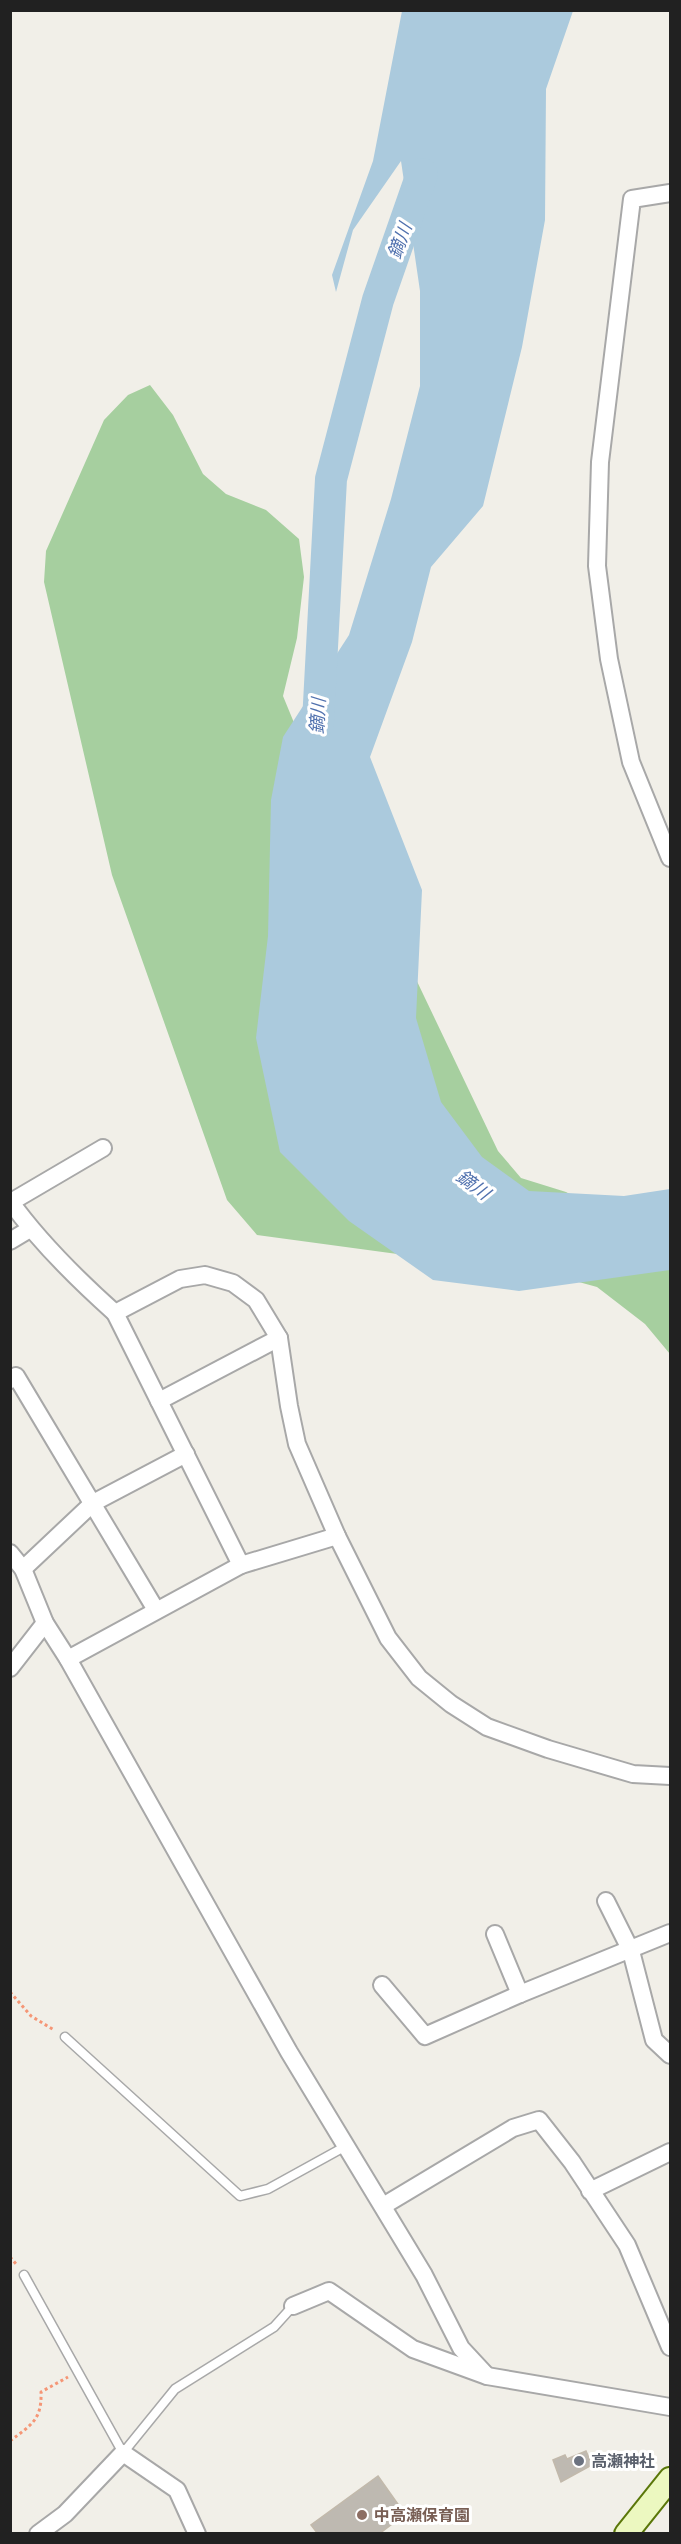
<svg xmlns="http://www.w3.org/2000/svg" width="681" height="2544" font-family="'Noto Sans','Noto Sans JP',sans-serif">
<rect width="100%" height="100%" fill="#f1efe8"/>
<polygon fill="#a6cf9f" points="150,385 173,415 203,474 226,494 266,510 299,539 304,577 297,638 283,696 297,730 498,1151 521,1178 566,1192 670,1249 670,1354 645,1324 597,1287 535,1270 449,1261 257,1235 227,1200 112,875 44,582 46,551 104,420 128,395"/>
<polygon fill="#abcadd" points="402,11 573,11 546,89 545,220 522,347 483,506 431,567 412,642 370,757 422,890 416,1018 441,1102 482,1157 529,1191 624,1196 670,1189 670,1270 519,1291 433,1280 349,1221 280,1152 256,1038 268,936 271,800 283,737 349,635 391,499 420,386 420,291 401,161 353,230 336,292 332,275 373,161"/>
<g fill="none" stroke-linecap="round" stroke-linejoin="round">
<polyline stroke="#abcadd" stroke-width="32" points="318,722 331,479 378,300 422,174"/>
</g>
<g fill="#beb9b1" stroke="#c2b9ab" stroke-width="1.5">
<polygon points="586,2451 592,2465 561,2482 553,2460 565,2455 567,2459"/>
<polygon points="378,2476 405,2514 379,2534 318,2534 311,2525"/>
</g>
<g fill="none" stroke-linecap="round" stroke-linejoin="round">
<g stroke="#a8a8a8" stroke-width="11">
<g id="service">
<polyline points="65,2037 240,2196 268,2189 346,2146"/>
<polyline points="24,2275 123,2453 175,2389 274,2327 293,2306"/>
</g>
</g>
<g stroke="#a8a8a8" stroke-width="20">
<g id="minor">
<polyline points="670,193 632,199 600,462 597,566 609,659 631,762 670,858"/>
<path d="M10,1201C40,1243 77,1279 115,1313L180,1279L205,1275L233,1283L256,1300L279,1338L289,1406L297,1444L337,1536L388,1638L419,1678L451,1704L487,1727L548,1749L633,1774L670,1776"/>
<polyline points="11,1202 103,1148"/>
<polyline points="10,1241 30,1229"/>
<polyline points="115,1313 241,1565"/>
<polyline points="10,1380 16,1376 156,1610"/>
<polyline points="159,1401 279,1338"/>
<polyline points="10,1553 23,1569 45,1623 68,1659 289,2052 424,2275 461,2348 487,2376"/>
<polyline points="23,1569 93,1503 186,1454"/>
<polyline points="68,1659 241,1565 337,1536"/>
<polyline points="10,1668 45,1623"/>
<polyline points="606,1901 631,1951 654,2040 670,2055"/>
<polyline points="495,1934 520,1994"/>
<polyline points="382,1985 425,2036 520,1994 670,1933"/>
<polyline points="590,2191 670,2152"/>
<polyline points="383,2206 513,2128 539,2120 572,2162 627,2245 670,2347"/>
<polyline points="293,2306 329,2291 413,2349 487,2376 670,2407"/>
<polyline points="38,2534 65,2514 123,2453 177,2490 197,2534"/>
</g>
</g>
<g stroke="#5a7709" stroke-width="26">
<polyline id="secondary" points="626,2534 670,2479"/>
</g>
<g stroke="#f59676" stroke-width="3" stroke-dasharray="3 3" stroke-linecap="butt">
<polyline points="10,1992 31,2016 54,2030"/>
<polyline points="10,2257 16,2264"/>
<path d="M10,2441C31,2425 42,2420 41,2392L68,2377"/>
</g>
<use href="#service" stroke="#fff" stroke-width="8"/>
<use href="#minor" stroke="#fff" stroke-width="16"/>
<use href="#secondary" stroke="#ecf8c0" stroke-width="22"/>
</g>
<circle fill="#6b7280" stroke="#fff" stroke-width="2" cx="579" cy="2461" r="6"/>
<circle fill="#8d6e63" stroke="#fff" stroke-width="2" cx="362" cy="2515" r="6"/>
<g text-anchor="middle" stroke-width="6" stroke-linejoin="round" paint-order="stroke">
<g font-size="16" font-weight="bold" fill="#5b616d" stroke="#fff" text-anchor="start">
<text x="591" y="2467">高瀬神社</text>
</g>
<g font-size="16" font-weight="bold" fill="#785e54" stroke="#fff" text-anchor="start">
<text x="374" y="2521">中高瀬保育園</text>
</g>
<g font-size="18" font-style="italic" fill="#5071ae" stroke="#fff">
<text transform="translate(400 241) rotate(-70)" y="6">鏑川</text>
<text transform="translate(318 716) rotate(-87)" y="6">鏑川</text>
<text transform="translate(473 1185) rotate(37)" y="6">鏑川</text>
</g>
</g>
<rect width="681" height="2544" fill="none" stroke="#212121" stroke-width="24"/>
</svg>
